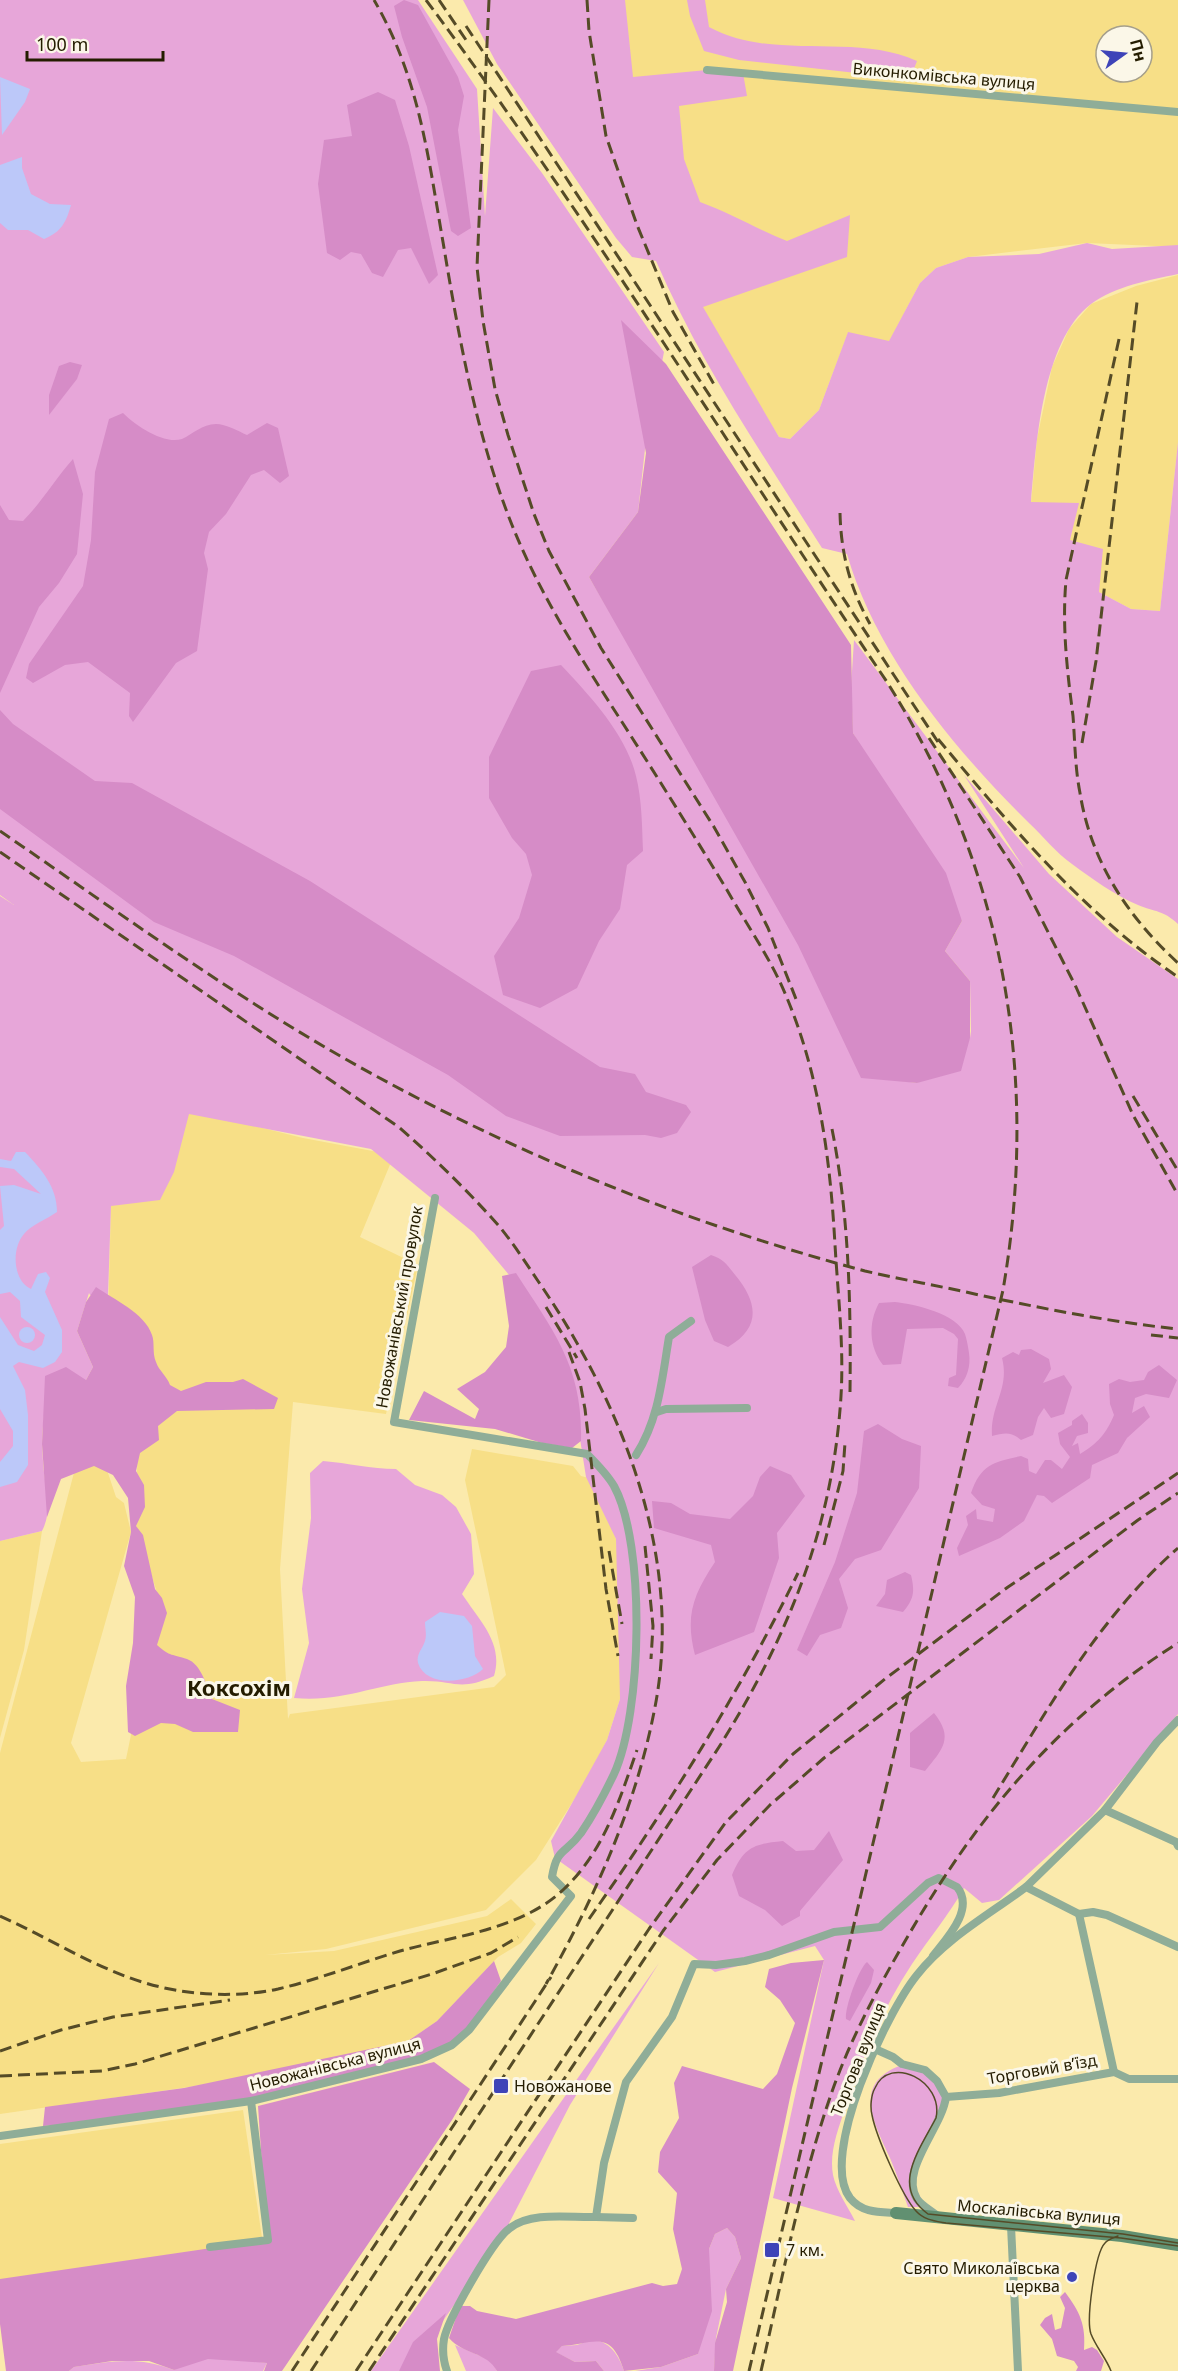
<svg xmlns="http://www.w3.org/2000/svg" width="1178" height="2371" font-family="'Noto Sans',sans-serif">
<rect width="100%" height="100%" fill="#fbeaac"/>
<g fill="#f7df87" fill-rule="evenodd">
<path d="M610,0H1178V247L1087,243L968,257L936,268L920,283L889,342L848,333L819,410L790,439L779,437L669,261ZM1106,36H1142V72H1106Z"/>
<polygon points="1178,275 1178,442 1160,611 1131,609 1099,592 1070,540 1078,503 1031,503 1037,439 1052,367 1069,329 1091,304 1136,286"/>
<polygon points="190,1110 303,1138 394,1155 360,1237 418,1265 386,1414 293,1402 280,1569 288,1719 290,1714 494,1687 506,1675 465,1480 472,1449 573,1466 581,1476 593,1479 616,1539 624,1618 620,1699 607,1740 589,1776 536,1860 486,1910 326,1949 265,1955 334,1951 487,1916 511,1899 536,1924 521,1943 498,1957 437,2021 408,2041 325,2062 189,2087 0,2114 0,1753 80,1450 104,1461 116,1497 124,1503 131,1532 71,1743 81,1762 126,1759 159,1599 136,1526 138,1422 108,1320 111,1206"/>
<polygon points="42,1531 24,1650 0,1738 0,1541"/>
<polygon points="243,2110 264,2251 0,2284 0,2144"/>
</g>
<g fill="#e7a6d9">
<path d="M0,0H418L477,89L485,216L493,108L542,173L664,352L645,449L638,512L589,577L877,1067L854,1078L860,1075L917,1083L970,1038L971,1031L970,981L945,951L962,921L853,733L851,687L854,640L1024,868L964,775L1049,874L1117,937L1178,979V1714L1092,1816L999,1900L982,1903L964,1888C949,1915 929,1938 912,1964C883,2008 862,2058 845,2109C838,2129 829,2153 833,2175C836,2190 848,2207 855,2221L773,2198L824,1960L815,1946L715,1972L555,1858L551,1841L607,1740L620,1699L616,1539L586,1477L575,1407L520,1288L474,1233L371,1149L189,1114L174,1172L160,1200L111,1206L108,1296L90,1295L89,1293L77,1331L93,1367L86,1380L46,1400C43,1421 41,1440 43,1461C44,1485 54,1508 42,1531L0,1541V896L14,905L0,895Z"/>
<path d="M463,0H625L633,77L707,70L743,73L747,96L679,106L684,159L700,202C730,213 757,229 787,241L850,215L847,257L703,307L779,437L790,439L819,410L848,332L889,341L920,283L936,268L968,257L1039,254L1087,243L1112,249L1178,245V274C1149,280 1116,286 1091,304C1042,341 1036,446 1031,502L1079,503L1070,540L1103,549L1099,592L1131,609L1160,611L1178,442V924C1163,910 1155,912 1138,905C1116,896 1091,878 1072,864C1056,853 1043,836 1029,823C955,750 876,655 847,554L822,548C763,455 700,363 656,261L632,257L616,238L497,64Z"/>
<path d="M687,0H705L709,27C773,62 852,32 917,61L910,79L739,60L704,51L690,16Z"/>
<path d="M323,1461C348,1463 371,1469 396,1469L415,1485L442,1495L456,1507L471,1534L474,1574L462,1594C479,1620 504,1643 494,1676C459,1692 454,1680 422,1681C377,1683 342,1703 294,1698L309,1643L302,1589L311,1518L310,1473Z"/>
<polygon points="659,1963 570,2105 503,2235 438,2328 399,2371 371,2371"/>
<path d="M902,2065L925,2070L945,2096L919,2156L913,2184L926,2207H908C902,2191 897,2174 890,2158C874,2122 851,2083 902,2065Z"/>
<polygon points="727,2228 735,2237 741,2258 726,2289 716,2338 714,2371 635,2371 661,2367 698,2354 709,2267 709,2249 715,2234"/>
<path d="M591,2340C609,2340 619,2355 624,2371H604L596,2361L575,2362L555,2352L562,2346L577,2345Z"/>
<polygon points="455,2345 492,2361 497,2371 466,2371"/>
<path d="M200,2354L267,2363L263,2371H69L74,2367C113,2361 137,2356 174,2370Z"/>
</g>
<g fill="#d68cc7">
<polygon points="404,0 418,5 458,77 464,96 458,130 471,228 458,236 451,231 427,107 402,37 394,6"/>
<polygon points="378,92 395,100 409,146 438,275 429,284 411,248 398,250 383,277 372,273 361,254 351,252 340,260 327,253 318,184 324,140 352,136 347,105"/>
<polygon points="621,320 666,364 851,645 853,733 946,873 962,921 945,951 970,981 970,1038 961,1071 917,1083 861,1078 798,945 589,577 638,512 646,453"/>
<polygon points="70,362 82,365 77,379 49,415 49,395 59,366"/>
<path d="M123,413C135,425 164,445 182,439C193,434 202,424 216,424C226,424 238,431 247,435L267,423L278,428L289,476L280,483L264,470L251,475L226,514L209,532L204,553L208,569L197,651L176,663L133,722L129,716L130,693L88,662L65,665L33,683L26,678L29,664L83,586L91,540L95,472L109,419Z"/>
<path d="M73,459L83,494L77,554L59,583L39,607L0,693V505L9,520L23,521C42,502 55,479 73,459Z"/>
<path d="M561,665C590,696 626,734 636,776C642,800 642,826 643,851L627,865L620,909L599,941L577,988L540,1008L503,995L494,956L519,918L532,875L526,854L512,838L489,798V757L531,671Z"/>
<polygon points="0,710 13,724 95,781 132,783 310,881 600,1067 635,1074 646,1092 686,1105 691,1112 677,1133 661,1138 645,1135 560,1136 506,1116 448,1075 234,956 154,922 0,809"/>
<path d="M711,1255C724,1259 728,1266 736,1276C758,1303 761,1328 728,1347L714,1341L705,1320L692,1267Z"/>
<path d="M516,1273C554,1332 583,1367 581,1441L572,1448L542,1443L495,1429L409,1420L424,1391L475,1419L479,1409L457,1389L485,1372L506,1347L509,1326L502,1276Z"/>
<path d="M96,1287C113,1299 145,1313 152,1335C155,1343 152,1353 156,1362C159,1371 167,1376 170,1385L181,1391L206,1382H233L243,1379L278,1398L274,1409L177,1411L158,1426L159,1440L140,1453L136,1471L144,1485L145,1507L136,1526L143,1535L155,1589L162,1598L167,1613L157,1645C170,1657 173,1654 187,1659C201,1664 207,1686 212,1699L240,1710L238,1732H193L175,1724L161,1723L135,1736L128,1732L126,1686L133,1643L135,1597L124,1566L131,1532L128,1498L113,1475L94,1466L61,1479L47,1517L42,1444L45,1376L66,1367L86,1380L93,1367L77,1331L86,1302Z"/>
<path d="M895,1302C915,1304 957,1314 965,1334C967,1340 968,1347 969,1353C971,1366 967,1379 958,1388L948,1386L949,1378L956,1375L958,1339L954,1334L943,1328L907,1329L901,1364L883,1365C869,1347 868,1323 879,1303Z"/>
<path d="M1031,1349L1049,1359L1051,1369L1043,1383L1064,1375L1072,1387L1064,1414L1051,1418L1044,1408L1038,1417L1033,1435L1021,1440C1011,1431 1004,1433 992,1436C990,1405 1010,1389 1002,1358L1013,1352L1019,1355L1021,1350Z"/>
<path d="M1159,1365L1177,1380L1169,1398L1146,1394L1135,1398L1132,1413L1144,1406L1150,1417L1127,1438L1118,1453L1092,1465L1090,1478L1052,1503L1044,1496L1037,1495L1024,1521L1000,1538L959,1556L957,1548L968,1525L966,1516L976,1509L977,1519L993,1522L995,1509L982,1505L971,1493C981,1464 994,1462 1021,1456L1028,1459L1029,1471L1036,1474L1045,1460H1051L1062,1469L1070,1457L1060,1444L1058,1433L1072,1425V1421L1082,1414L1088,1423V1433L1077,1436L1072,1446L1078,1443L1080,1454C1098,1443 1106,1434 1114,1415L1110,1404L1109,1384L1119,1379L1130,1382L1144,1380L1148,1372Z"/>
<polygon points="878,1424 902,1439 921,1446 919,1488 881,1550 855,1559 839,1579 848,1608 841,1628 820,1635 807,1656 797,1650 835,1562 857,1493 864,1431"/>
<path d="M770,1466L791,1475L805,1496L777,1533L779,1558L754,1632L695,1655C685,1616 693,1595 715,1562L711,1545L654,1528L652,1501L671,1503L690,1514L730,1519L753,1496L760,1477Z"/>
<path d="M905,1572L911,1575C915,1592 914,1599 903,1612L876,1606L885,1594L887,1580Z"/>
<path d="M934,1713C954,1738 943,1749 925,1771L910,1767V1733Z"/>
<path d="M829,1831L843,1860L800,1911V1916L782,1926L765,1910L739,1896L732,1875C744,1847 753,1844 783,1841L796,1851L814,1850Z"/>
<path d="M824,1960L792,2088L733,2371H714L715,2343L727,2302L726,2289L741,2258L735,2237L727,2228L715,2234L709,2249L712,2311L698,2354L661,2367L624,2371C611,2328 593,2344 562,2346L556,2352L575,2362L596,2361L604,2371H497C487,2352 462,2354 449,2338L460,2306H470L477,2311L516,2319L652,2283L663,2286L677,2284L682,2269L673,2229L677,2193L658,2172L660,2152L679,2118L674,2083L682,2066L763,2089L777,2074L795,2023L780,2000L765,1987L769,1969L791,1963Z"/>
<polygon points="494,1961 501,1981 463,2035 433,2054 250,2101 112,2121 43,2126 45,2107 184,2088 408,2041 437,2021"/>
<path d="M867,1962L874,1970L871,1983L850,2021L846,2019C844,2009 859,1968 867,1962Z"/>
<polygon points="434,2062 470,2089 452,2120 282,2371 264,2371 267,2363 208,2359 174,2370 149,2361 112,2361 74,2367 69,2371 6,2371 0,2324 0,2279 267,2240 258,2106"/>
<path d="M1065,2292C1080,2312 1086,2325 1084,2350L1092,2347L1097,2350L1104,2361L1101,2371H1076L1078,2367L1074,2361L1057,2356L1052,2339L1040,2325L1045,2318L1052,2314L1055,2330L1061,2328L1065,2308L1060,2297Z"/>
<polygon points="446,2313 437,2339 440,2371 399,2371 413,2342"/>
</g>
<g fill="#bcc8f9">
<polygon points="0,77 30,89 25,102 2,135"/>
<path d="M22,157V168L31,194L50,204L71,205C66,223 61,232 44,239L28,230H8L0,223V165Z"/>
<path d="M16,1152H25C42,1170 57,1187 57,1212C47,1219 31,1225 24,1234C11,1249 13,1281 31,1289L38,1274L46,1272L50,1278L45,1292L62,1330V1352L55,1362L43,1368L19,1362L13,1366L25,1390L28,1415V1465L17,1482L0,1487V1462L13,1446V1431L0,1409V1317L18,1345L34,1351L42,1345L45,1335L21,1317L20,1301L10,1292L0,1294V1230L4,1226L0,1186L14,1185L41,1194L14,1169L0,1167V1159L11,1161Z"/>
<circle cx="27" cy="1335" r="8"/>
<path d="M440,1612L464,1616L472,1626L475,1656L483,1669C469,1683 426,1688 418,1663C416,1654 423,1648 425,1641C427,1635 425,1628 425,1622Z"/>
</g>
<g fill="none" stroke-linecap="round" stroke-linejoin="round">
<g stroke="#8fad98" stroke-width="8">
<polyline points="707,70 1178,112"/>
<polyline points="657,1412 666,1409 747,1408"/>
<path d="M636,1455C659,1419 662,1379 669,1337L691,1321"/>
<polyline points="1105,1810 1157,1742 1178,1720"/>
<polyline points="1026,1887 1105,1810 1176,1842 1178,1846"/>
<polyline points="1079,1914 1114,2072"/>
<path d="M875,2049L893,2057L902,2064L925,2070L937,2081L946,2097C942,2128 899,2170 917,2199C922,2206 932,2211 939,2217"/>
<polyline points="946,2097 999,2093 1114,2072 1129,2079 1178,2079"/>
<path d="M0,2136L251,2101L421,2059L452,2045L469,2030L571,1896L552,1877C557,1847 565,1855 581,1833C594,1814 604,1795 614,1774C642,1713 646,1545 614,1486C607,1474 597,1464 587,1454L394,1422L435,1198"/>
<path d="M896,2213C879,2212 862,2213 850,2198C818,2156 887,2012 917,1975C945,1939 990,1914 1026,1887L1079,1914L1093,1912L1107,1915L1178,1947"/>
<polyline points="596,2217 633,2218"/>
<polyline points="1011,2226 1018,2371"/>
<polyline points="210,2247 268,2240 251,2101"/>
<path d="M447,2371C443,2360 442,2351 444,2339C448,2319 493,2240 510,2228C532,2211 570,2218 596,2217L604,2163L626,2082L672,2017L694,1964L716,1965L745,1961L769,1955L834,1932L880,1927L928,1883L939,1878L957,1887C975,1909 947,1938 933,1956"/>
</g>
<polyline stroke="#619071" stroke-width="12" points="896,2213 1122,2236 1178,2245"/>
<g stroke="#554b27" stroke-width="1.5">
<path d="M1178,2243L1123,2234L928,2214C890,2187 920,2149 936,2118C944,2081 890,2054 875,2088C871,2095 870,2107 872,2115C876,2136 902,2196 916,2211C924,2220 935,2221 946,2223L1121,2238L1178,2246"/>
<path d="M1111,2371C1106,2358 1096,2347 1091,2334C1086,2320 1095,2253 1105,2243C1108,2239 1113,2238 1118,2236"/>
</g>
<g stroke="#554b27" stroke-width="3" stroke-dasharray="12 6" stroke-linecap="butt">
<path d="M426,0C590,220 734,455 887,682C1004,867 1040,1076 1003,1290L749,2371"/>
<polyline points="439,0 466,40"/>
<polyline points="489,0 477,267 483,321 495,389 508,435 534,514 549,551 601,648 714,827 745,882 768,928 796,999"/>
<polyline points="587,0 589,31 606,136 637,225 673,312 716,388"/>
<polyline points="466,26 938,742"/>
<path d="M1119,339L1066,580C1062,626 1067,670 1073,716C1075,742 1075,768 1080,793C1091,862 1128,917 1178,963"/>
<path d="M840,513C841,554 850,588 870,624"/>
<polyline points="929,738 1020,877 1076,987 1133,1115 1178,1195"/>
<path d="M938,739C1011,826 1083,913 1178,977"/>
<polyline points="1082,743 1096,661 1137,302"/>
<path d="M0,831C123,915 245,1005 376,1076C530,1160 696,1226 865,1271C903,1280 941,1286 979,1295C1046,1309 1110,1322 1178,1329"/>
<path d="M0,852L400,1128C435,1159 468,1191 499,1226C513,1243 526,1263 538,1281C622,1403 684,1557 655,1707C636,1807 595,1896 546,1984"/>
<polyline points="1133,1096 1178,1171"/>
<path d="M832,1129C849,1214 851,1305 850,1392"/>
<polyline points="546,1307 577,1358"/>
<polyline points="1151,1335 1178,1338"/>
<polyline points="569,1352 580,1382 585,1409 606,1589 618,1656"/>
<polyline points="824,1545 843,1471 845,1443"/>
<polyline points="645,1546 653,1626 651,1659"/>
<polyline points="609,1551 622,1624"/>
<path d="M993,1798C1047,1710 1099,1617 1178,1548"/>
<path d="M0,1916C58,1942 111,1979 175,1990C208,1996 246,1996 278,1989C320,1979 360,1963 400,1951C454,1936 521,1930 564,1889C604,1851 619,1801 637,1750"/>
<path d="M589,1919C666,1809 739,1694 798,1573"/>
<polyline points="0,2051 61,2030 113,2017 230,2000"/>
<polyline points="0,2076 102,2071 135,2064 432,1974 491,1953 518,1937"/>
<polyline points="292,2371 551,1977"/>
<path d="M311,2371L719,1747C788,1637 833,1527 841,1396C844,1346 838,1295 835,1245C830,1155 818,1063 779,980C764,949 744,920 727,890C693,834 658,778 622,722C582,660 540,595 512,525C476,435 459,338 443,242C428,156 419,77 374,0"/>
<polyline points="356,2371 649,1929 726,1822 793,1754 885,1679 1008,1587 1178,1473"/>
<polyline points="369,2371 663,1931 717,1860 770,1805 824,1758 1138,1520 1178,1493"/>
<path d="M761,2371C783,2276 801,2178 834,2086C853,2034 880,1984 908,1936C978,1815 1059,1718 1178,1643"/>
</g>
</g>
<g fill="#3e44b8" stroke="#fbf7e8" stroke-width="2">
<rect x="493" y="2078" width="16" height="16" rx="3"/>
<rect x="764" y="2242" width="16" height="16" rx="3"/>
<circle cx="1072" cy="2277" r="6"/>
</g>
<g text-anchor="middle" stroke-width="6" stroke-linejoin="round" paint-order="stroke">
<g font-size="16" fill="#241c00" stroke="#fbf7e8">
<text transform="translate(944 76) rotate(5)" y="6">Виконкомівська вулиця</text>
<text transform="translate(399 1307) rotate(-80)" y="6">Новожанівський провулок</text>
<text transform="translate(858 2059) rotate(-68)" y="6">Торгова вулиця</text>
<text transform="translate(335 2064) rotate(-14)" y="6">Новожанівська вулиця</text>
<text transform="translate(1042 2069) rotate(-10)" y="6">Торговий в’їзд</text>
<text transform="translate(1039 2212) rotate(5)" y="6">Москалівська вулиця</text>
</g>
<g font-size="16" fill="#241c00" stroke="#fbf7e8" text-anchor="start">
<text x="514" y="2092">Новожанове</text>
<text x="786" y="2256">7 км.</text>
<text x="1060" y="2274" text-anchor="end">Свято Миколаївська<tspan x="1060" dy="18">церква</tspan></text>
</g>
<g font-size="22" font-weight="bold" fill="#241c00" stroke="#fbf7e8">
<text x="239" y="1696">Коксохім</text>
</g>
</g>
<g transform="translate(1124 54) rotate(75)"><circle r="28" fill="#fbf7e8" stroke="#a59f8b" stroke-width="1.5"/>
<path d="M0-4.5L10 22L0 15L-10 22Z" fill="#3e44b8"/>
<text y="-9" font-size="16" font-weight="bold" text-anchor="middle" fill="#241c00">Пн</text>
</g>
<path d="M27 51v9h136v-9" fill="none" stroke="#241c00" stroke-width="3"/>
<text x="36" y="51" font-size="18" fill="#241c00" stroke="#fbf7e8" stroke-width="4.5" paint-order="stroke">100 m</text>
</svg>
